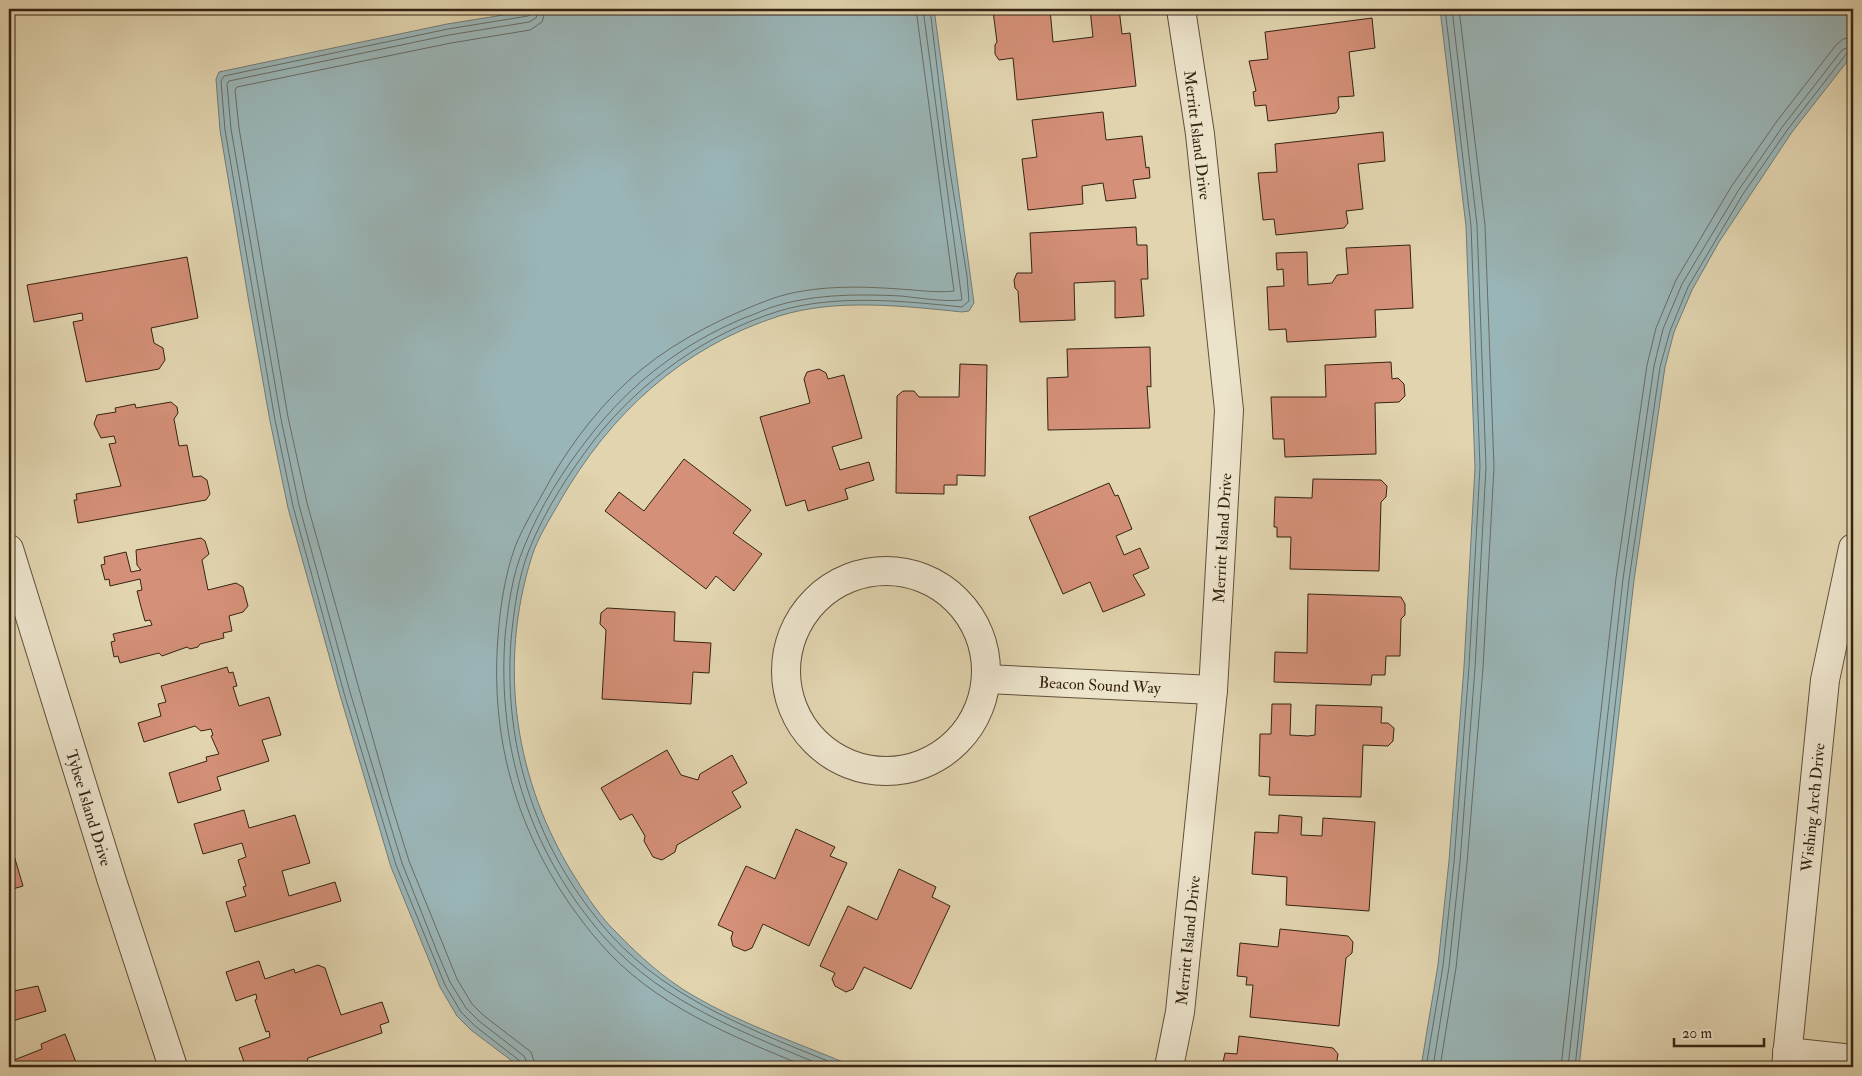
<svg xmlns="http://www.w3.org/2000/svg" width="1862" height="1076" font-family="'IM FELL Double Pica',serif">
<rect width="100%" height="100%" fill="#e1d4af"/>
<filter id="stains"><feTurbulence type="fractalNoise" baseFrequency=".004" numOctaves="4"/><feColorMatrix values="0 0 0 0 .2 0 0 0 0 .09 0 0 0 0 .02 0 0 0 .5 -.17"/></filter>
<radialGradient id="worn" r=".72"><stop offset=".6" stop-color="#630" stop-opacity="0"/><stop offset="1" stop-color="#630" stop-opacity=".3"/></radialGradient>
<g fill="#9ab5b7" stroke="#727b75">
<path d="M541,9H934L974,303L969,311L962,312C904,306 836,298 779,316C682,347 610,414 560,501C550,519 538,537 532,556C497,666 515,783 576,879C588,898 601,918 617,933C639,956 665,979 692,995C743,1025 801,1044 855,1067H520L471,1030L457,1016L440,987L391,867L340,695L288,508L270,421L248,297L220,130L216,79L219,72L447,24Z"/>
<polygon points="1440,9 1853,9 1853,54 1792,132 1719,242 1692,290 1674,332 1665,367 1634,580 1579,1067 1421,1067 1438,965 1449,861 1464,667 1475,467 1466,226"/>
</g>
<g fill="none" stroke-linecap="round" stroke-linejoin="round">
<g stroke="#686c64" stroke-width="1">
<polyline points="522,1067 520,1061 475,1026 461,1012 445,985 396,865 344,693 293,506 275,420 225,130 221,81 224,76 448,29 528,16 531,13 532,9"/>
<polyline points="529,1067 524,1056 479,1021 466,1008 450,982 438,954 402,863 350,692 299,505 281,419 231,129 227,84 229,81 449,35 529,22 536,18 539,9"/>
<polyline points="536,1067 531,1052 483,1015 472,1004 457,979 409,861 391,803 307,503 288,417 267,294 239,128 235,90 237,87 451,43 530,30 542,22 546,9"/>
<path d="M807,1067C732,1036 654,1006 599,942C524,854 489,752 498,637C500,607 505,575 515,547C524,524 538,503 549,482C573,440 605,399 642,369C680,338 726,316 771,299C811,285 858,286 899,289C917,290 937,293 954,291L916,9"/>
<path d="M826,1067C746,1033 665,1005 605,938C530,853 497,749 505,637C508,607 512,575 524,547C540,507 563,470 590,436C631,383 682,344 744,318C756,314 767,308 779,305C818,294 860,294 901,296C920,298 943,302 962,300L923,9"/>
<path d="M842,1067C759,1032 672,1003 610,934C537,852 503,749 511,640C514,610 518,578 529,550C545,510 569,473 595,439C642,380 706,334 779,311C836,294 903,301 962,307L969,301L967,276L948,159L930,9"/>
<polyline points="1426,1067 1443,966 1454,862 1469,667 1480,467 1471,226 1445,9"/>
<polyline points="1433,1067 1449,967 1460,862 1475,668 1486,467 1477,225 1452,9"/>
<polyline points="1440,1067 1456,968 1467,863 1483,668 1494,467 1485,225 1459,9"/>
<polyline points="1561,1067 1616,578 1647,365 1656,328 1676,280 1731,187 1777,121 1836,45 1843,39 1853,37"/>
<polyline points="1568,1067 1623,579 1654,366 1663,329 1682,284 1738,191 1783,126 1842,50 1853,45"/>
<polyline points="1575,1067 1629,580 1660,367 1670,331 1688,287 1743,194 1788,129 1847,53 1853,51"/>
</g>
</g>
<g fill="#d49078" stroke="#352312">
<polygon points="1015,9 1050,9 1053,42 1093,37 1090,9 1119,9 1122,34 1130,33 1136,86 1017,100 1013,58 999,60 995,54 995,45 997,42 993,11"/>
<polygon points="1372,18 1375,48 1349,52 1354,96 1338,97 1339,108 1336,113 1268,121 1266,105 1255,106 1253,92 1256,91 1249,61 1268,59 1265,32"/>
<polygon points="1103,112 1106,140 1142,136 1146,168 1149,167 1150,178 1133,180 1136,198 1106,201 1103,183 1082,186 1083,204 1028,210 1022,159 1037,157 1032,120"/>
<polygon points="1383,132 1385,161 1358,164 1363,209 1346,211 1348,223 1344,228 1276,235 1274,219 1263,220 1258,173 1277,172 1275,144"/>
<polygon points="1136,227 1137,245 1147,245 1148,279 1141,279 1144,316 1115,318 1115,281 1074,283 1075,320 1020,322 1018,291 1015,288 1014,280 1017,273 1032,273 1030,233"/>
<polygon points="1410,245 1413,308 1375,310 1376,337 1287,342 1286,329 1269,330 1267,287 1284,286 1283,269 1277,270 1276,253 1307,252 1308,285 1332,283 1337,275 1348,274 1346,248"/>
<polygon points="187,257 198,318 151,328 154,343 163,348 165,360 159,369 86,382 73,322 83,320 82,313 34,322 27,285"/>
<polygon points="1150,347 1151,387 1147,386 1150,428 1048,430 1047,378 1068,377 1067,349"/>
<polygon points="1391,362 1392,379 1398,378 1404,384 1405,396 1399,402 1375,403 1376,454 1285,457 1284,439 1273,439 1271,397 1326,397 1325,365"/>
<polygon points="960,364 987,365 985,476 957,475 957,485 944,485 944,494 896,493 897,396 903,391 914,391 919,397 959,397"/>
<polygon points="819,369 826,373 828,379 844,375 862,438 832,447 840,470 869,462 874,480 845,489 848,499 808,511 805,500 786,506 760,417 810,403 804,379 807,372"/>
<polygon points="171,402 177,407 178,413 174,419 179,446 187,445 193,477 201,476 207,480 210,494 206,500 78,523 74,500 77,500 76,494 121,486 109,444 116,443 114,436 101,438 94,424 97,415 116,412 115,408 135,404 136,408"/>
<polygon points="684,459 751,510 733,533 762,554 734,591 716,576 706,589 605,511 619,492 644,511"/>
<polygon points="1313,479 1381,480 1387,486 1386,497 1381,502 1379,571 1290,569 1291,537 1277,537 1277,527 1274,527 1275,497 1312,498"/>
<polygon points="1109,483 1115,496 1118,495 1132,529 1116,536 1124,555 1140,548 1149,568 1133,575 1145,595 1103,612 1090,582 1063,594 1029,517"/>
<polygon points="201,538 205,541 209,554 202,560 208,590 236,583 243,587 248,606 243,612 229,616 232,631 223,633 224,638 200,644 198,647 190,649 187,647 162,656 159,653 120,663 118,656 114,657 111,642 115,641 113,634 152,625 150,620 145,621 140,603 137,591 142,590 140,579 110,586 109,579 105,580 101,565 105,564 104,557 126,552 131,572 141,570 137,565 136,550"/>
<polygon points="1308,594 1401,597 1405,604 1405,615 1401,619 1400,656 1386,656 1385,675 1372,675 1371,685 1274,682 1275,652 1307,653"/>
<polygon points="607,608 675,612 674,641 711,643 709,673 693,672 691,704 602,699 606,630 600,624 601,613"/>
<polygon points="227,667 229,673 233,672 237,686 233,687 239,706 269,697 281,735 262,740 269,761 217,777 221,790 178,803 169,773 207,761 206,757 219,754 211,736 213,735 211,729 201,731 195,726 144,742 138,723 161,716 158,704 166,702 161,686"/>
<polygon points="1272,704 1291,704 1290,735 1308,736 1315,735 1316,705 1382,707 1381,723 1388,723 1394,728 1393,741 1388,746 1363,745 1361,797 1269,795 1270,777 1259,776 1260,734 1271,734"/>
<polygon points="667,750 681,775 698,780 700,774 732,755 747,783 732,792 741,807 677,845 675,852 662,860 653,857 644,841 645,836 632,814 620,820 601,788"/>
<polygon points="244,810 249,828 295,815 310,863 282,871 289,896 335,882 341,901 235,932 226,902 246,896 243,887 246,886 238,860 246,857 242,843 203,854 194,824"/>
<polygon points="1279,815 1302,817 1301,835 1322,836 1323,818 1375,822 1369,911 1286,905 1287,877 1252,874 1255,832 1278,833"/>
<polygon points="796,829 835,847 830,856 847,863 809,946 763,924 752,948 745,951 733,946 731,938 733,932 718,925 746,866 775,879"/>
<polygon points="13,852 23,886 9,890 9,853"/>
<polygon points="899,869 936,887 932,897 950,906 911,989 864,967 853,989 846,992 835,986 832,979 835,973 820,966 848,906 877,920"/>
<polygon points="1280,929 1348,936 1353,942 1352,953 1346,958 1339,1026 1250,1017 1253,985 1246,985 1247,977 1237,976 1240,943 1278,947"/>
<polygon points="259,961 265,979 294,969 295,973 318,965 325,968 341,1015 382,1002 389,1022 380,1025 382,1033 308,1058 307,1062 299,1064 296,1063 285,1067 246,1067 239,1048 270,1037 269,1031 266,1032 255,1000 257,999 256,994 236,1001 226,972"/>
<polygon points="38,986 46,1011 9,1022 9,992"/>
<polygon points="65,1034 77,1065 71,1067 9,1067 9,1062 42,1049 41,1044"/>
<polygon points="1239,1036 1333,1048 1338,1054 1336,1067 1222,1067 1225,1053 1237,1054"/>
</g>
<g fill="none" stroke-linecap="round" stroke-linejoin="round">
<g stroke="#604f39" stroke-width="30">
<g id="minor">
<path id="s1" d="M9,549L112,881L173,1067"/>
<circle cx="886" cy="671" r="100"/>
<path id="s2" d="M986,679L1213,690"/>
<polyline points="1787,1052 1853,1059"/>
<path id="s3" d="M1169,1067L1180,1012L1213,690L1229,410L1200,134L1181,9"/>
<path id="s4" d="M1786,1067L1825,680L1853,548"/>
</g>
</g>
<use href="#minor" stroke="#ece3cb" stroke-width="28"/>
</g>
<g text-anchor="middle" stroke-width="4" stroke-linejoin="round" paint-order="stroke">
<g font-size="16" fill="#352312" stroke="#ece3cb">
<text transform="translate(1198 135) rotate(83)" y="6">Merritt Island Drive</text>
<text dy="6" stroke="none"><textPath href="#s3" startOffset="532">Merritt Island Drive</textPath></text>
<text dy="6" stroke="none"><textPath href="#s2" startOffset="114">Beacon Sound Way</textPath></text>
<text dy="6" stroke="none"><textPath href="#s4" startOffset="261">Wishing Arch Drive</textPath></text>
<text dy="6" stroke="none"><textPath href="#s1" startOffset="271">Tybee Island Drive</textPath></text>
<text dy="6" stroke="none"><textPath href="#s3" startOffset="128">Merritt Island Drive</textPath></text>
</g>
</g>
<rect width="1862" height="1076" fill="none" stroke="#e1d4af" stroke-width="30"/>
<rect x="10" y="10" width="1842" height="1056" fill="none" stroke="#352312" stroke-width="2.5"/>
<rect x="15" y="15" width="1832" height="1046" fill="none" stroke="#352312"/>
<path d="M1674 1038v8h90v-8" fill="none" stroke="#352312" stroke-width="2.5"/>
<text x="1682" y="1038" font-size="15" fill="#352312" stroke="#ece3cb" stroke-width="4" paint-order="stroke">20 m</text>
<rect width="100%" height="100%" filter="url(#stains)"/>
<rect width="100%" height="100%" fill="url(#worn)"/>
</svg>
